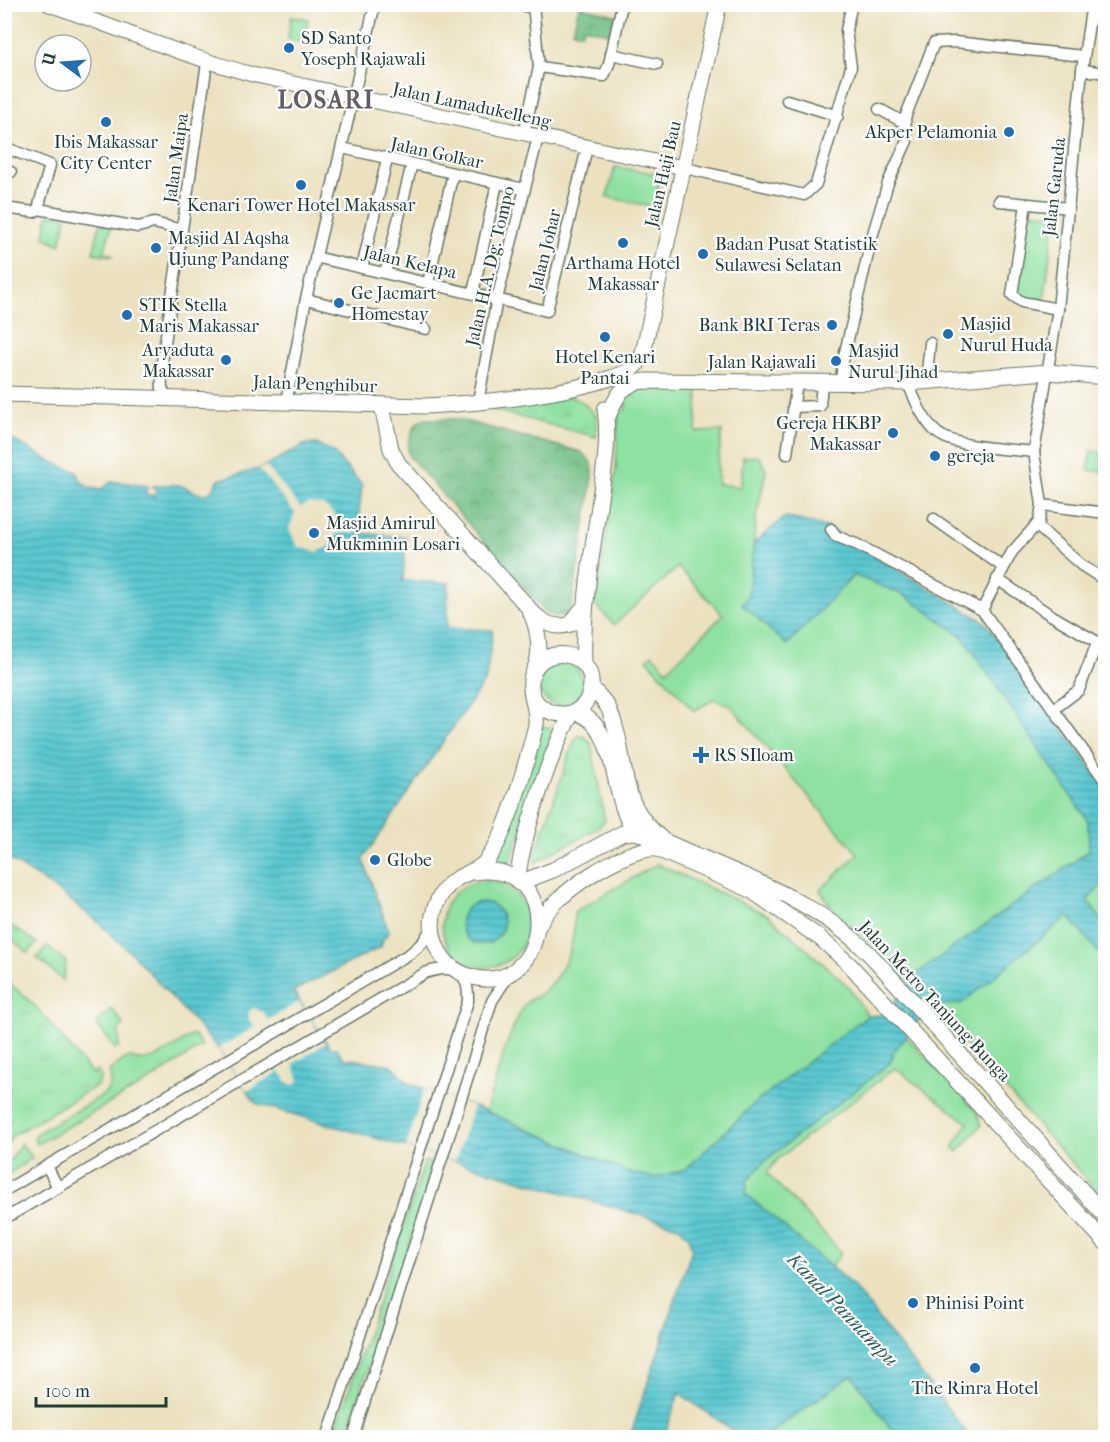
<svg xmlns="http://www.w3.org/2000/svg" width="1110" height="1442" font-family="'IM FELL French Canon',serif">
<defs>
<pattern id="forest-crowns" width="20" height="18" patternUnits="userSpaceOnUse" patternTransform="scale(1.5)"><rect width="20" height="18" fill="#73bf87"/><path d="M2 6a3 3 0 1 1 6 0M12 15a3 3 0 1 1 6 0" fill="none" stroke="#5e9c6f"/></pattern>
<pattern id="park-tufts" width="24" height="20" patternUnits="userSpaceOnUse" patternTransform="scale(1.5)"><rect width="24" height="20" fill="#8fe1a1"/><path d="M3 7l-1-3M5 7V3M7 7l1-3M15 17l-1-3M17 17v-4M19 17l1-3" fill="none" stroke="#7bc28b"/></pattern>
<pattern id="garden-dots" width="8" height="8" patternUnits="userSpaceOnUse" patternTransform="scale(1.5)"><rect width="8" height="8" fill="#8fe1a1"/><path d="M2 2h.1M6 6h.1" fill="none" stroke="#7bc28b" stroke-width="1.8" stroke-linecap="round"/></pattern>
<pattern id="water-rules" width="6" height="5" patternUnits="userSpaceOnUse" patternTransform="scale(1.5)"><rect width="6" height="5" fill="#5bc8d1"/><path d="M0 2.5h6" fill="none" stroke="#4ba4aa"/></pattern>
</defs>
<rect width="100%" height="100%" fill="#fff"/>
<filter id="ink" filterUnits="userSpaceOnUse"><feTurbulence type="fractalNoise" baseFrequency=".0167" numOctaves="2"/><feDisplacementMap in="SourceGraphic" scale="12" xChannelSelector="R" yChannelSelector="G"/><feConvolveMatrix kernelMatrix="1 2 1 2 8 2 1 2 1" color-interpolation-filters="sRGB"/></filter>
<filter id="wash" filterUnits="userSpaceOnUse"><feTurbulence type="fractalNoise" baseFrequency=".008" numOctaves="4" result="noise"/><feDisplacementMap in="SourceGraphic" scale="24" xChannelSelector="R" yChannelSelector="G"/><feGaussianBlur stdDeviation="1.35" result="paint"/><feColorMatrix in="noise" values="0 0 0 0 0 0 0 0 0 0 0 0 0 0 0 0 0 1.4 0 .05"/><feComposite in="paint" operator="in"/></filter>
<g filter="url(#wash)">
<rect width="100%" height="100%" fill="#ebe1bf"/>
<g fill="#8fe1a1" stroke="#578f6a" stroke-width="1.5">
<polygon points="291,17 308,19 304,43 288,39"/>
<polygon points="615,167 661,174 654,207 607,197"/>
<polygon points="1028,212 1055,214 1044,302 1016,297"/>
<polygon points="48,215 67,216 60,245 44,237"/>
<polygon points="633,386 698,391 696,432 722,431 718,463 718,484 741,487 743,457 759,456 766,470 756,518 748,596 742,604 787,645 854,575 904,595 963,637 1088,821 1089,851 919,972 909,983 857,932 839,919 820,890 858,854 731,706 714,699 694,711 647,659 652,654 667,670 723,615 678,567 614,625 596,605 616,470 618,412 626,410 626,393 634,396"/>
<polygon points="1091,451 1105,453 1105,472 1088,470"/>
<polygon points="542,726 555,729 509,866 495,862 496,858"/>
<path d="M657,864L768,915L848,986L868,1016L755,1103L686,1169L655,1179L627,1172L486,1111C497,1076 506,1039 523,1007C527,998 538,997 544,991C567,969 576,942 574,912Z"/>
<circle cx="485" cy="924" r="43"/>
<polygon points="1068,915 1105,960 1105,1200 931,1006 958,1004"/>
<polygon points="7,923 37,943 28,953 5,933"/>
<polygon points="112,1009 123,1024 119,1032 119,1047 115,1049 96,1023"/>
<path d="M194,1034L202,1046L149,1081L37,1144L34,1138L37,1133L105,1094L111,1084L110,1070L128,1057C150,1069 175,1045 194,1034Z"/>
<polygon points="905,1035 977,1112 981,1125 958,1152 953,1147 968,1123 895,1068 777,1160 767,1173 841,1252 830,1268 746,1195 747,1181 766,1160 890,1063 894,1051"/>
<polygon points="21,1143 32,1158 5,1176 5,1169"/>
<polygon points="425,1161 436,1164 345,1437 333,1438"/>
<polygon points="852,1375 897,1437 764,1438"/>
</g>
<g fill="url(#forest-crowns)" stroke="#497e5e" stroke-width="1.5">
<polygon points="579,6 615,15 611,34 583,27 582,33 573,31"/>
<path d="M423,419H457L581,452C590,458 594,465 593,476L571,610C563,618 556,617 546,613L409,456C406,446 412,423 423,419Z"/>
</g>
<g fill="url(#park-tufts)" stroke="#578f6a" stroke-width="1.5">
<polygon points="570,396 584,403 597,417 596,437 489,409"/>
<circle cx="561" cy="684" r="22"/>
<polygon points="578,736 585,737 591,743 605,821 594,830 536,862 534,858 574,741"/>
<polygon points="1104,883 1106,885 1105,925 1087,900"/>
<polygon points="47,946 66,962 63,980 37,958"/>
<polygon points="4,978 35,1006 92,1074 97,1070 101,1077 98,1085 13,1135 5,1147"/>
</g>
<polygon fill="url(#garden-dots)" stroke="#578f6a" stroke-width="1.5" points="100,224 112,225 104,252 114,256 93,253"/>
<g fill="url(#water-rules)" stroke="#3d8282" stroke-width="1.5">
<path d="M4,435L54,463L77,472C82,486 90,491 104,488L112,481L148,486L145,494L155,496L156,489L152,488L153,486C161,486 170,484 178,485C195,487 205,508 218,480L259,469L306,444H316L333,452L362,485L357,533L406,537L403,581L449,583L447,628L493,630L486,679L363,859L389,932L383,939L381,947L293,991L330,1048H337L343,1058L392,1065L410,1084L478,1108L627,1172L655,1178L686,1169L755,1103L857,1023L868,1016L881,1015L888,1010L919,972L1089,851L1088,821L963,637L904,595L854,575L787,645L742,604L748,596L754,543L785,517L827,527L985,622L1105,787V882L1087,900L1105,925V960L1068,916L961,1004L931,1006L894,1051L890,1063L766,1160L747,1181L746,1194L854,1287L970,1437H897L852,1375L764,1437H742L679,1393L664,1437H630L692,1249L689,1237L678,1226L255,1103L218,1048L134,956L98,922L61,893L5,856Z"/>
<circle cx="482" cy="923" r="21"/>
</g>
<g fill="#ebe1bf">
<polygon points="266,466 300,507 309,503 323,505 334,514 338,525 357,527 357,533 338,533 330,546 318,552 298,547 289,529 295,513 259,469"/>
<polygon points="299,1002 326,1043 293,1064 299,1081 294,1085 288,1083 280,1071 247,1091 218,1048 255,1027 249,1019 249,1011 254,1008 263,1012 268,1020"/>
<polygon points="424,1089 473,1106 455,1161 406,1147"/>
</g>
</g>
<g filter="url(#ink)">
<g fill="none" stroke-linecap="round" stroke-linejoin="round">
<g stroke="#667665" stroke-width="13">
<g id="minor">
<polyline points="517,4 533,8"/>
<polyline points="611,54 657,64"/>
<polyline points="539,67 604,76 609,64 622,4"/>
<polyline points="1082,70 1106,73"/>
<polyline points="787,100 838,116"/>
<polyline points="879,109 905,123"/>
<polyline points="4,127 8,128 4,140"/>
<polyline points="524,134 539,67 533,4"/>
<polyline points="4,147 50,165 38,209 138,227 154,223 182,230"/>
<polyline points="342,148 524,189"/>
<polyline points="685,168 804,195 816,184 851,67 846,30 852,4"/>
<polyline points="4,169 11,172"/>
<polyline points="999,201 1069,208"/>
<polyline points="1026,204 1012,295 1022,302 1058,309"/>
<polyline points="4,208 34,212 38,209"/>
<polyline points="315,257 547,311 587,148"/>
<polyline points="362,268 387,159"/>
<polyline points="385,273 412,164"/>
<polyline points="428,283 453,173"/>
<polyline points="473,293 497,183"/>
<polyline points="306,299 426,329"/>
<polyline points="841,382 843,361 872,237 888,183 907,141 905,118 934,43 955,42 1083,56"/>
<polyline points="926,382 930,343"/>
<path d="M908,383C915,400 922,418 935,431C952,448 1010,449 1034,452L1058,309L1082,70L1092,4"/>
<polyline points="168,399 162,389 161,369 207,63"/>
<polyline points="478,402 497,299 538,137"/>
<polyline points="286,403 306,299 375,4"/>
<polyline points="793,407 820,406 822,382"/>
<polyline points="1034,452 1042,505 1039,522 1012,552 982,610 1106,782"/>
<polyline points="787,454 797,382"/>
<polyline points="1042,505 1106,513"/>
<polyline points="934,519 1003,567"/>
<polyline points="1037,526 1081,565 1106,581"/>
<polyline points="831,529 836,536 858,545 982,610"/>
<polyline points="997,579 1049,614 1106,647"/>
<polyline points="1054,709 1079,690 1097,643"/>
<polyline points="47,1166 58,1188"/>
<polyline points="4,1191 411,953 423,942 432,927"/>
<path d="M4,1219L425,973C453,964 469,969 468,1001L327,1438"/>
<polyline points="353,1438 492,1001 510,973"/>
</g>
</g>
<g stroke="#667665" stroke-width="16">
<path id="tertiary" d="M48,4C117,28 184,56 254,75L685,168"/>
</g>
<g stroke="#667665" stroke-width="17">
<g id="secondary">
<path d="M4,394L426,406C483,403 577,394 629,371L638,363L643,353L719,4"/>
<path d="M382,406L391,449L398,463L528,607C537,624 543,649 535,668"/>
<path d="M607,419C616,398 620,383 645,381L908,383L1048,372L1106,377"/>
<path d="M530,610C542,622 554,630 571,624L582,609"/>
<path d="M584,664C582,610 591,559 599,506C603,475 610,441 605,409"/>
<path d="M591,687C597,694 605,701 609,709C631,761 613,800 664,841C740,876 820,899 878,963L1106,1217"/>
<path d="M635,832C609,798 620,723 574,712C558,728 513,861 519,883L553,870L623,833L635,832L656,838"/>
<path d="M473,872C569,857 549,1005 466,975C450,969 439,956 434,939C428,917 437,892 456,879C469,871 480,871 489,857C508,832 528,757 536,725C538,708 527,691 532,675C543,642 594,651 591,686C589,720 546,723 532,695"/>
<path d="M539,925C550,896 626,846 657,849L749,889L820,938L850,965L1106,1243"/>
</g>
</g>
<use href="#minor" stroke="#fff" stroke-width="10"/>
<use href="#tertiary" stroke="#fff" stroke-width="14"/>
<use href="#secondary" stroke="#fff" stroke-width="15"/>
</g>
</g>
<g fill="#1f6fb2" stroke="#fff" stroke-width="2">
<circle cx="289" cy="48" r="6"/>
<circle cx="106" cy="122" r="6"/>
<circle cx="1009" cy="132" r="6"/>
<circle cx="301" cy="185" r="6"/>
<circle cx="623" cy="243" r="6"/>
<circle cx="156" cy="248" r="6"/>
<circle cx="703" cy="254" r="6"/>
<circle cx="339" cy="303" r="6"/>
<circle cx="127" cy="315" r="6"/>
<circle cx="832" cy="325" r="6"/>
<circle cx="948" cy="334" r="6"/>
<circle cx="605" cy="337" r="6"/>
<circle cx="226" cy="360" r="6"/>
<circle cx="836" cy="361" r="6"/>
<circle cx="893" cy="433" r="6"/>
<circle cx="935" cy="456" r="6"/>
<circle cx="314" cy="533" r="6"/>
<path d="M698 746h6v6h6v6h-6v6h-6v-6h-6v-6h6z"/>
<circle cx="375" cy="860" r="6"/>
<circle cx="913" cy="1303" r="6"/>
<circle cx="975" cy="1368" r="6"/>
</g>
<g text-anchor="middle" stroke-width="4.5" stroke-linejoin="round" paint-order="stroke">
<g font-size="18" fill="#1f3d34" stroke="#fff" text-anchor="start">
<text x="301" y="44">SD Santo<tspan x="301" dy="21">Yoseph Rajawali</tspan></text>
<text x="997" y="138" text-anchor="end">Akper Pelamonia</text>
<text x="106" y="148" text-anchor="middle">Ibis Makassar<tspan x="106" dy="21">City Center</tspan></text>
<text x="301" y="211" text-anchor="middle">Kenari Tower Hotel Makassar</text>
<text x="168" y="244">Masjid Al Aqsha<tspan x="168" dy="21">Ujung Pandang</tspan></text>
<text x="715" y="250">Badan Pusat Statistik<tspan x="715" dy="21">Sulawesi Selatan</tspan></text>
<text x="623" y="269" text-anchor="middle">Arthama Hotel<tspan x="623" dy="21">Makassar</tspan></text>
<text x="351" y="299">Ge Jacmart<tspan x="351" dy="21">Homestay</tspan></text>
<text x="139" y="311">STIK Stella<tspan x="139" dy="21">Maris Makassar</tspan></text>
<text x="960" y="330">Masjid<tspan x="960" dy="21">Nurul Huda</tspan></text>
<text x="820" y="331" text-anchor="end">Bank BRI Teras</text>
<text x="214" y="356" text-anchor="end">Aryaduta<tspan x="214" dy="21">Makassar</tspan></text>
<text x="848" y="357">Masjid<tspan x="848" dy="21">Nurul Jihad</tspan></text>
<text x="605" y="363" text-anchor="middle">Hotel Kenari<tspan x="605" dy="21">Pantai</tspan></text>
<text x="881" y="429" text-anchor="end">Gereja HKBP<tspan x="881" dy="21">Makassar</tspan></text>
<text x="947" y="462">gereja</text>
<text x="326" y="529">Masjid Amirul<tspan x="326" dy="21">Mukminin Losari</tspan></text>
<text x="714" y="761">RS SIloam</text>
<text x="387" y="866">Globe</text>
<text x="925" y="1309">Phinisi Point</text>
<text x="975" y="1394" text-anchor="middle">The Rinra Hotel</text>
</g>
<g font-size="18" fill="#1f3d34" stroke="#fff">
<text transform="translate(472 105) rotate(12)" y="6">Jalan Lamadukelleng</text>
<text transform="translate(437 153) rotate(12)" y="6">Jalan Golkar</text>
<text transform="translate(176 158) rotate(-82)" y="6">Jalan Maipa</text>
<text transform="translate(663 174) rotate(-77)" y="6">Jalan Haji Bau</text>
<text transform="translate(1054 187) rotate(-84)" y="6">Jalan Garuda</text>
<text transform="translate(545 250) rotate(-76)" y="6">Jalan Johar</text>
<text transform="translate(410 262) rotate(13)" y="6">Jalan Kelapa</text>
<text transform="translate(490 266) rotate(-77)" y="6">Jalan H.A. Dg. Tompo</text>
<text x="762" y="368">Jalan Rajawali</text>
<text transform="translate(315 384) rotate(2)" y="6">Jalan Penghibur</text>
<text transform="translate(935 1001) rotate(47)" y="6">Jalan Metro Tanjung Bunga</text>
</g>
<g font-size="20" font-style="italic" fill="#2e605b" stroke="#fff">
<text transform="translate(843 1309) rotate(46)" y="7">Kanal Pannampu</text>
</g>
<g font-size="24" font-weight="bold" letter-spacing="1.5" fill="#635d61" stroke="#fff">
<text x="326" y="108">LOSARI</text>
</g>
</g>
<rect width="1110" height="1442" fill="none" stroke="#fff" stroke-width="24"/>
<g transform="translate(63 63) rotate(286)"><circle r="28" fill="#ffffff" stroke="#a5b1ae" stroke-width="1.5"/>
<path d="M0-4.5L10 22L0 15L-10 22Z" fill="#1f6fb2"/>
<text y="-9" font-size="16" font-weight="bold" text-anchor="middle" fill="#1f3d34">U</text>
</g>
<path d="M36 1397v9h130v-9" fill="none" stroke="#1f3d34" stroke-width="3"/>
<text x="45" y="1397" font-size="18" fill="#1f3d34" stroke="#ffffff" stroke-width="4.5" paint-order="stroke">100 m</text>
</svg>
